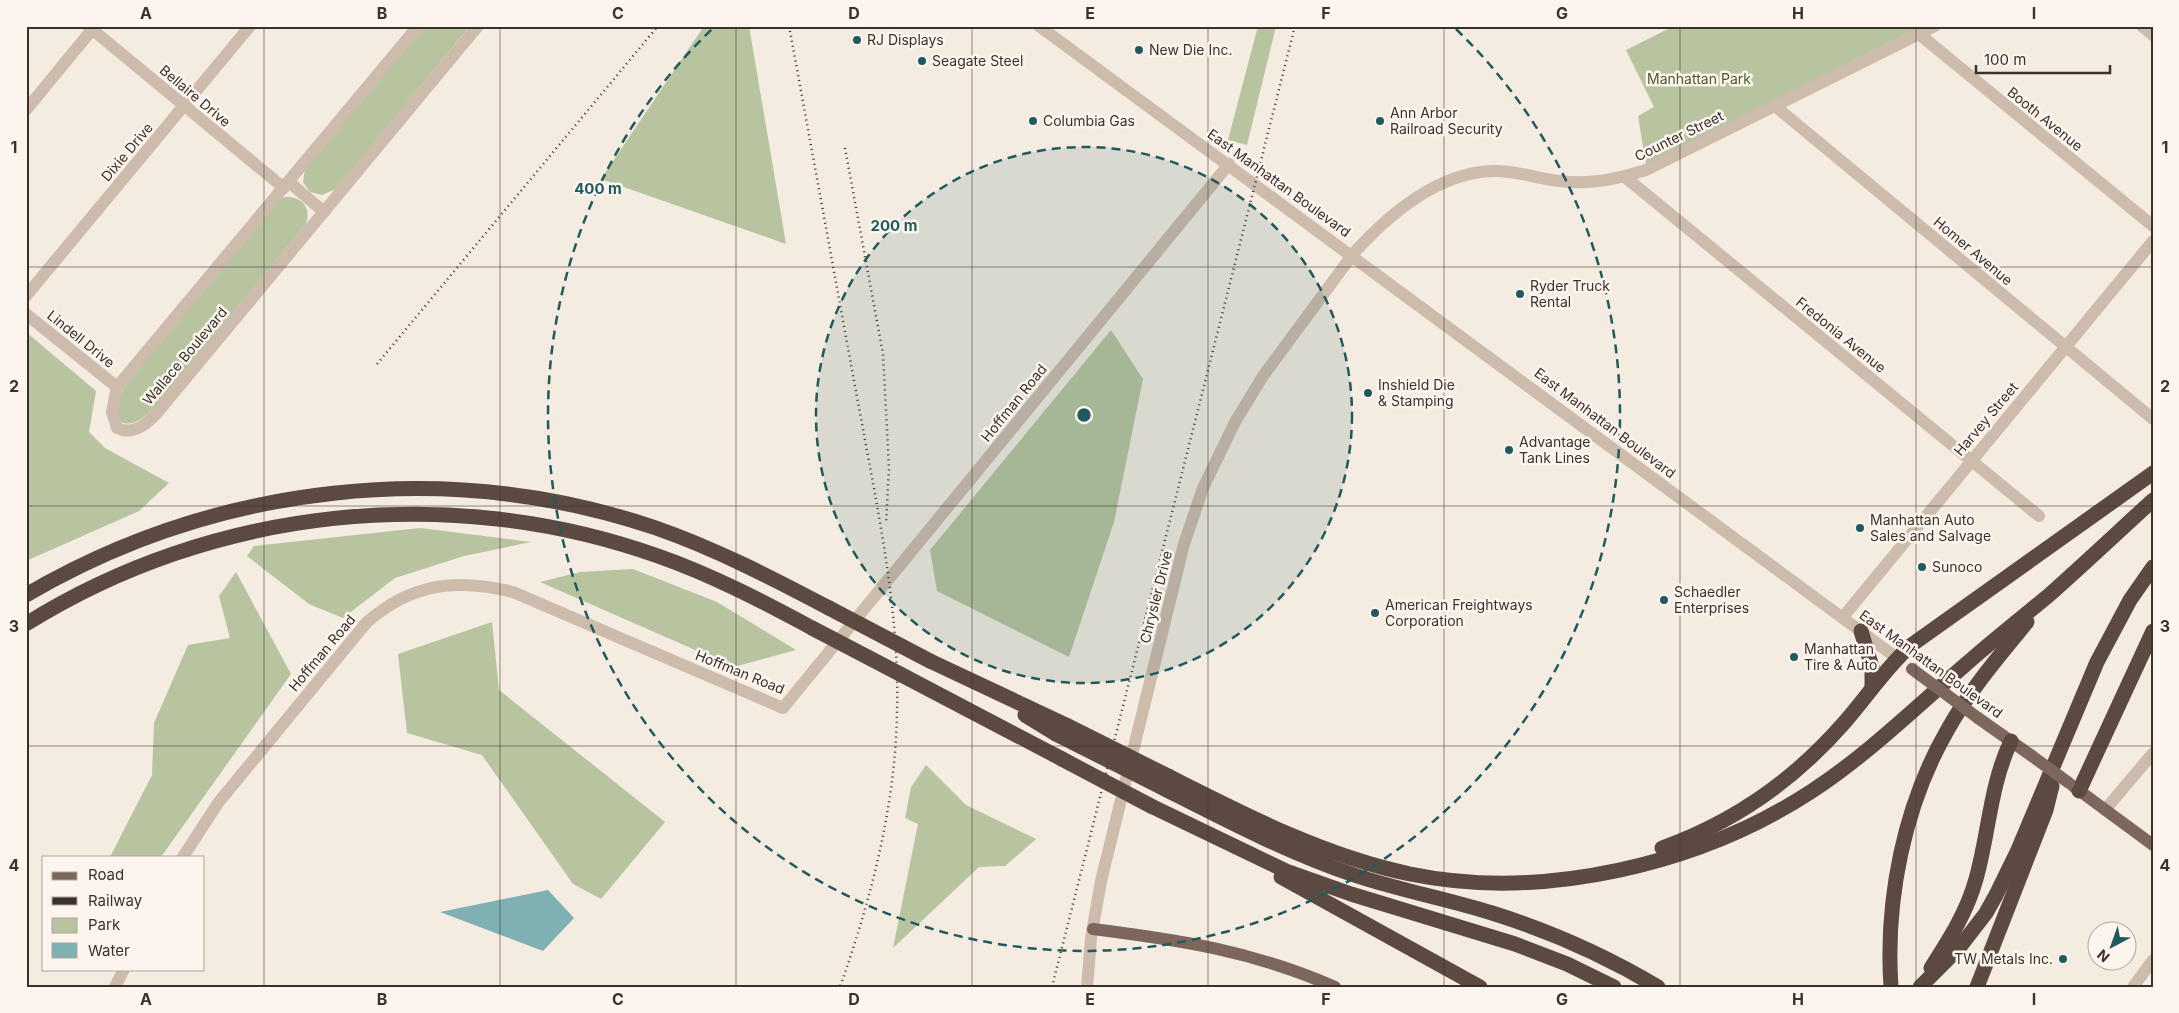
<svg xmlns="http://www.w3.org/2000/svg" width="2179" height="1013" font-family="Inter,sans-serif">
<rect width="100%" height="100%" fill="#f4ebe1"/>
<g fill="#b8c4a0">
<polygon points="422,26 470,26 336,189 322,195 310,192 303,182 305,169"/>
<polygon points="704,26 749,26 786,244 601,179"/>
<polygon points="1258,26 1276,26 1247,145 1228,140"/>
<polygon points="1674,26 1917,26 1918,28 1646,165 1638,116 1654,107 1626,50"/>
<path d="M285,197C301,196 312,207 306,224L154,408C145,416 134,428 121,422L116,410L124,387L280,199Z"/>
<polygon points="1111,330 1143,379 1114,522 1069,657 937,591 930,550"/>
<polygon points="26,332 96,391 89,432 105,448 169,483 139,511 26,561"/>
<polygon points="420,528 531,542 464,556 395,578 343,618 309,604 247,556 254,546"/>
<polygon points="633,569 717,602 796,650 734,667 540,582 580,572"/>
<polygon points="236,572 291,674 161,857 110,857 152,775 154,723 188,645 230,638 219,596"/>
<polygon points="492,622 499,690 665,822 601,899 573,884 482,755 407,733 398,654"/>
<polygon points="926,765 966,805 1036,839 1005,866 979,867 893,948 918,824 905,818 911,787"/>
</g>
<polygon fill="#7fb0b2" points="548,890 574,918 543,951 440,912"/>
<g fill="none" stroke-linecap="round" stroke-linejoin="round">
<g stroke="#cdbbac" stroke-width="12">
<polyline points="88,26 284,188"/>
<path d="M418,26L117,387L112,412L117,428C133,436 147,424 157,413L478,26"/>
<path d="M1039,26C1327,235 1612,447 1897,658"/>
<polyline points="2142,26 2153,35"/>
<polyline points="1919,34 2153,226"/>
<polyline points="1775,106 2153,419"/>
<polyline points="26,110 95,26"/>
<polyline points="1625,177 2039,516"/>
<polyline points="289,182 324,212"/>
<polyline points="26,296 250,26"/>
<polyline points="26,314 117,387"/>
<polyline points="1843,617 2153,241"/>
<polyline points="2105,810 2153,753"/>
<path d="M183,857L218,803L367,622C412,583 457,578 513,592L783,708L1229,164"/>
<polyline points="115,987 124,969"/>
<path d="M1087,987L1091,938L1101,881L1184,544L1203,488L1235,422L1263,376L1353,254C1389,214 1439,171 1496,171C1518,171 1539,179 1560,181C1590,185 1617,179 1646,170L1935,26"/>
<polyline points="2133,987 2153,960"/>
</g>
<g stroke="#7d675c" stroke-width="12">
<polyline points="1978,718 2032,756"/>
<polyline points="2073,786 2153,845"/>
<path d="M1093,929C1180,940 1253,951 1335,987"/>
</g>
<g stroke="#5c4a42" stroke-width="15">
<path d="M26,595C216,484 446,457 656,528C716,549 772,578 829,608"/>
<path d="M26,624C213,507 450,482 658,556C712,575 762,601 812,628"/>
<polyline points="1861,631 1872,667 1872,688"/>
<polyline points="930,661 1066,725"/>
<polyline points="900,674 1062,759"/>
<polyline points="1025,715 1056,734"/>
<path d="M1168,776C1245,815 1324,856 1410,874C1542,901 1699,865 1812,791C1867,755 1915,708 1965,665C1992,641 2020,619 2048,596C2083,565 2118,532 2153,500"/>
<path d="M1165,789C1228,821 1287,852 1354,875C1399,890 1447,899 1492,913C1550,931 1606,956 1658,987"/>
<polyline points="2079,791 2153,631"/>
<polyline points="1151,806 1286,871 1351,894 1515,944 1567,964 1614,987"/>
<path d="M1662,848C1732,823 1793,781 1843,724C1866,698 1884,670 1910,646L2153,473"/>
<polyline points="1281,877 1480,987"/>
<path d="M1931,968C1949,940 1967,912 1976,879C1989,833 1990,785 2011,741"/>
<path d="M1891,987C1885,900 1904,805 1948,729C1970,690 1999,656 2027,622"/>
<polyline points="1920,987 1959,948 1986,913 1996,895 2018,850 2097,662 2130,600 2153,567"/>
<polyline points="1977,987 2046,810 2052,786"/>
</g>
<g stroke="#3b302b" stroke-width="2.5" stroke-dasharray="1 4" stroke-linecap="butt">
<path d="M789,26C813,155 836,284 860,413C878,512 900,612 897,714C895,808 871,899 840,987"/>
<polyline points="845,148 883,354 889,468 886,524"/>
<polyline points="377,364 658,26"/>
<polyline points="1052,987 1295,26"/>
</g>
<g stroke="#7d675c" stroke-width="12">
<polyline points="1912,669 1978,718"/>
<polyline points="2032,756 2069,783"/>
</g>
<g stroke="#5c4a42" stroke-width="15">
<polyline points="829,608 930,661"/>
<polyline points="812,628 900,674"/>
<polyline points="1066,725 1168,776"/>
<polyline points="1056,734 1165,789"/>
<polyline points="1062,759 1151,806"/>
</g>
</g>
<path fill="none" stroke="#3b302b" stroke-width="1" stroke-opacity="0.55" d="M264,26V987M500,26V987M736,26V987M972,26V987M1208,26V987M1444,26V987M1680,26V987M1916,26V987M26,267H2153M26,506H2153M26,746H2153"/>
<circle cx="1084" cy="415" r="268" fill="#1f5a5e" fill-opacity=".12"/>
<g fill="none" stroke="#1f5a5e" stroke-width="2.5" stroke-dasharray="9 6">
<circle cx="1084" cy="415" r="268"/>
<path d="M1456 29A536 536 0 1 1 712 29"/>
</g>
<g fill="#1f5a5e" stroke="#fbf5ee" stroke-width="2">
<circle cx="857" cy="40" r="5"/>
<circle cx="1139" cy="50" r="5"/>
<circle cx="922" cy="61" r="5"/>
<circle cx="1033" cy="121" r="5"/>
<circle cx="1380" cy="121" r="5"/>
<circle cx="1520" cy="294" r="5"/>
<circle cx="1368" cy="393" r="5"/>
<circle cx="1509" cy="450" r="5"/>
<circle cx="1860" cy="528" r="5"/>
<circle cx="1922" cy="567" r="5"/>
<circle cx="1664" cy="600" r="5"/>
<circle cx="1375" cy="613" r="5"/>
<circle cx="1794" cy="657" r="5"/>
<circle cx="2063" cy="959" r="5"/>
</g>
<g text-anchor="middle" stroke-width="5" stroke-linejoin="round" paint-order="stroke">
<g font-size="14" fill="#3b302b" stroke="#fbf5ee" text-anchor="start">
<text x="867" y="45">RJ Displays</text>
<text x="1149" y="55">New Die Inc.</text>
<text x="932" y="66">Seagate Steel</text>
<text x="1390" y="118">Ann Arbor<tspan x="1390" dy="16">Railroad Security</tspan></text>
<text x="1043" y="126">Columbia Gas</text>
<text x="1530" y="291">Ryder Truck<tspan x="1530" dy="16">Rental</tspan></text>
<text x="1378" y="390">Inshield Die<tspan x="1378" dy="16">&amp; Stamping</tspan></text>
<text x="1519" y="447">Advantage<tspan x="1519" dy="16">Tank Lines</tspan></text>
<text x="1870" y="525">Manhattan Auto<tspan x="1870" dy="16">Sales and Salvage</tspan></text>
<text x="1932" y="572">Sunoco</text>
<text x="1674" y="597">Schaedler<tspan x="1674" dy="16">Enterprises</tspan></text>
<text x="1385" y="610">American Freightways<tspan x="1385" dy="16">Corporation</tspan></text>
<text x="1804" y="654">Manhattan<tspan x="1804" dy="16">Tire &amp; Auto</tspan></text>
<text x="2053" y="964" text-anchor="end">TW Metals Inc.</text>
</g>
<g font-size="14" fill="#4a5a2e" stroke="#fbf5ee">
<text x="1699" y="84">Manhattan Park</text>
</g>
<g font-size="14" fill="#3b302b" stroke="#fbf5ee">
<text transform="translate(195 96) rotate(40)" y="5">Bellaire Drive</text>
<text transform="translate(2045 119) rotate(39)" y="5">Booth Avenue</text>
<text transform="translate(1679 136) rotate(-26)" y="5">Counter Street</text>
<text transform="translate(127 152) rotate(-50)" y="5">Dixie Drive</text>
<text transform="translate(1279 183) rotate(36)" y="5">East Manhattan Boulevard</text>
<text transform="translate(1973 251) rotate(40)" y="5">Homer Avenue</text>
<text transform="translate(1841 335) rotate(39)" y="5">Fredonia Avenue</text>
<text transform="translate(81 339) rotate(39)" y="5">Lindell Drive</text>
<text transform="translate(185 356) rotate(-50)" y="5">Wallace Boulevard</text>
<text transform="translate(1014 403) rotate(-51)" y="5">Hoffman Road</text>
<text transform="translate(1986 419) rotate(-50)" y="5">Harvey Street</text>
<text transform="translate(1605 423) rotate(37)" y="5">East Manhattan Boulevard</text>
<text transform="translate(1156 597) rotate(-76)" y="5">Chrysler Drive</text>
<text transform="translate(322 653) rotate(-50)" y="5">Hoffman Road</text>
<text transform="translate(1931 664) rotate(36)" y="5">East Manhattan Boulevard</text>
<text transform="translate(740 672) rotate(22)" y="5">Hoffman Road</text>
</g>
</g>
<circle cx="1084" cy="415" r="8" fill="#1f5a5e" stroke="#fbf5ee" stroke-width="2.5"/>
<g font-size="15" text-anchor="middle" font-weight="bold" fill="#1f5a5e" stroke="#fbf5ee" stroke-width="5" stroke-linejoin="round" paint-order="stroke">
<text x="598" y="194">400 m</text>
<text x="894" y="231">200 m</text>
</g>
<rect width="2179" height="1013" fill="none" stroke="#fbf5ee" stroke-width="55"/>
<rect x="42" y="856" width="162" height="115" fill="#fbf5ee" stroke="#aea6a0"/>
<rect x="52" y="872" width="25" height="8" fill="#7d675c" stroke="#aea6a0"/>
<text x="88" y="880" font-size="15" fill="#3b302b">Road</text>
<rect x="52" y="897" width="25" height="8" fill="#3b302b" stroke="#aea6a0"/>
<text x="88" y="906" font-size="15" fill="#3b302b">Railway</text>
<rect x="52" y="918" width="25" height="15" fill="#b8c4a0" stroke="#aea6a0"/>
<text x="88" y="930" font-size="15" fill="#3b302b">Park</text>
<rect x="52" y="943" width="25" height="15" fill="#7fb0b2" stroke="#aea6a0"/>
<text x="88" y="956" font-size="15" fill="#3b302b">Water</text>
<g transform="translate(2112 946) rotate(221)"><circle r="24" fill="#fbf5ee" stroke="#aea6a0"/>
<path d="M0-4L9 19L0 12L-9 19Z" fill="#1f5a5e"/>
<text y="-8" font-size="14" font-weight="bold" text-anchor="middle" fill="#3b302b">N</text>
</g>
<path d="M1976 65v8h134v-8" fill="none" stroke="#3b302b" stroke-width="2.5"/>
<text x="1984" y="65" font-size="15" fill="#3b302b" stroke="#fbf5ee" stroke-width="4" paint-order="stroke">100 m</text>
<rect x="28" y="28" width="2124" height="958" fill="none" stroke="#3b302b" stroke-width="2"/>
<g font-size="16" text-anchor="middle" font-weight="bold" fill="#3b302b">
<text x="146" y="19">A</text>
<text x="382" y="19">B</text>
<text x="618" y="19">C</text>
<text x="854" y="19">D</text>
<text x="1090" y="19">E</text>
<text x="1326" y="19">F</text>
<text x="1562" y="19">G</text>
<text x="1798" y="19">H</text>
<text x="2034" y="19">I</text>
<text x="14" y="153">1</text>
<text x="2165" y="153">1</text>
<text x="14" y="392">2</text>
<text x="2165" y="392">2</text>
<text x="14" y="632">3</text>
<text x="2165" y="632">3</text>
<text x="14" y="871">4</text>
<text x="2165" y="871">4</text>
<text x="146" y="1005">A</text>
<text x="382" y="1005">B</text>
<text x="618" y="1005">C</text>
<text x="854" y="1005">D</text>
<text x="1090" y="1005">E</text>
<text x="1326" y="1005">F</text>
<text x="1562" y="1005">G</text>
<text x="1798" y="1005">H</text>
<text x="2034" y="1005">I</text>
</g>
</svg>
